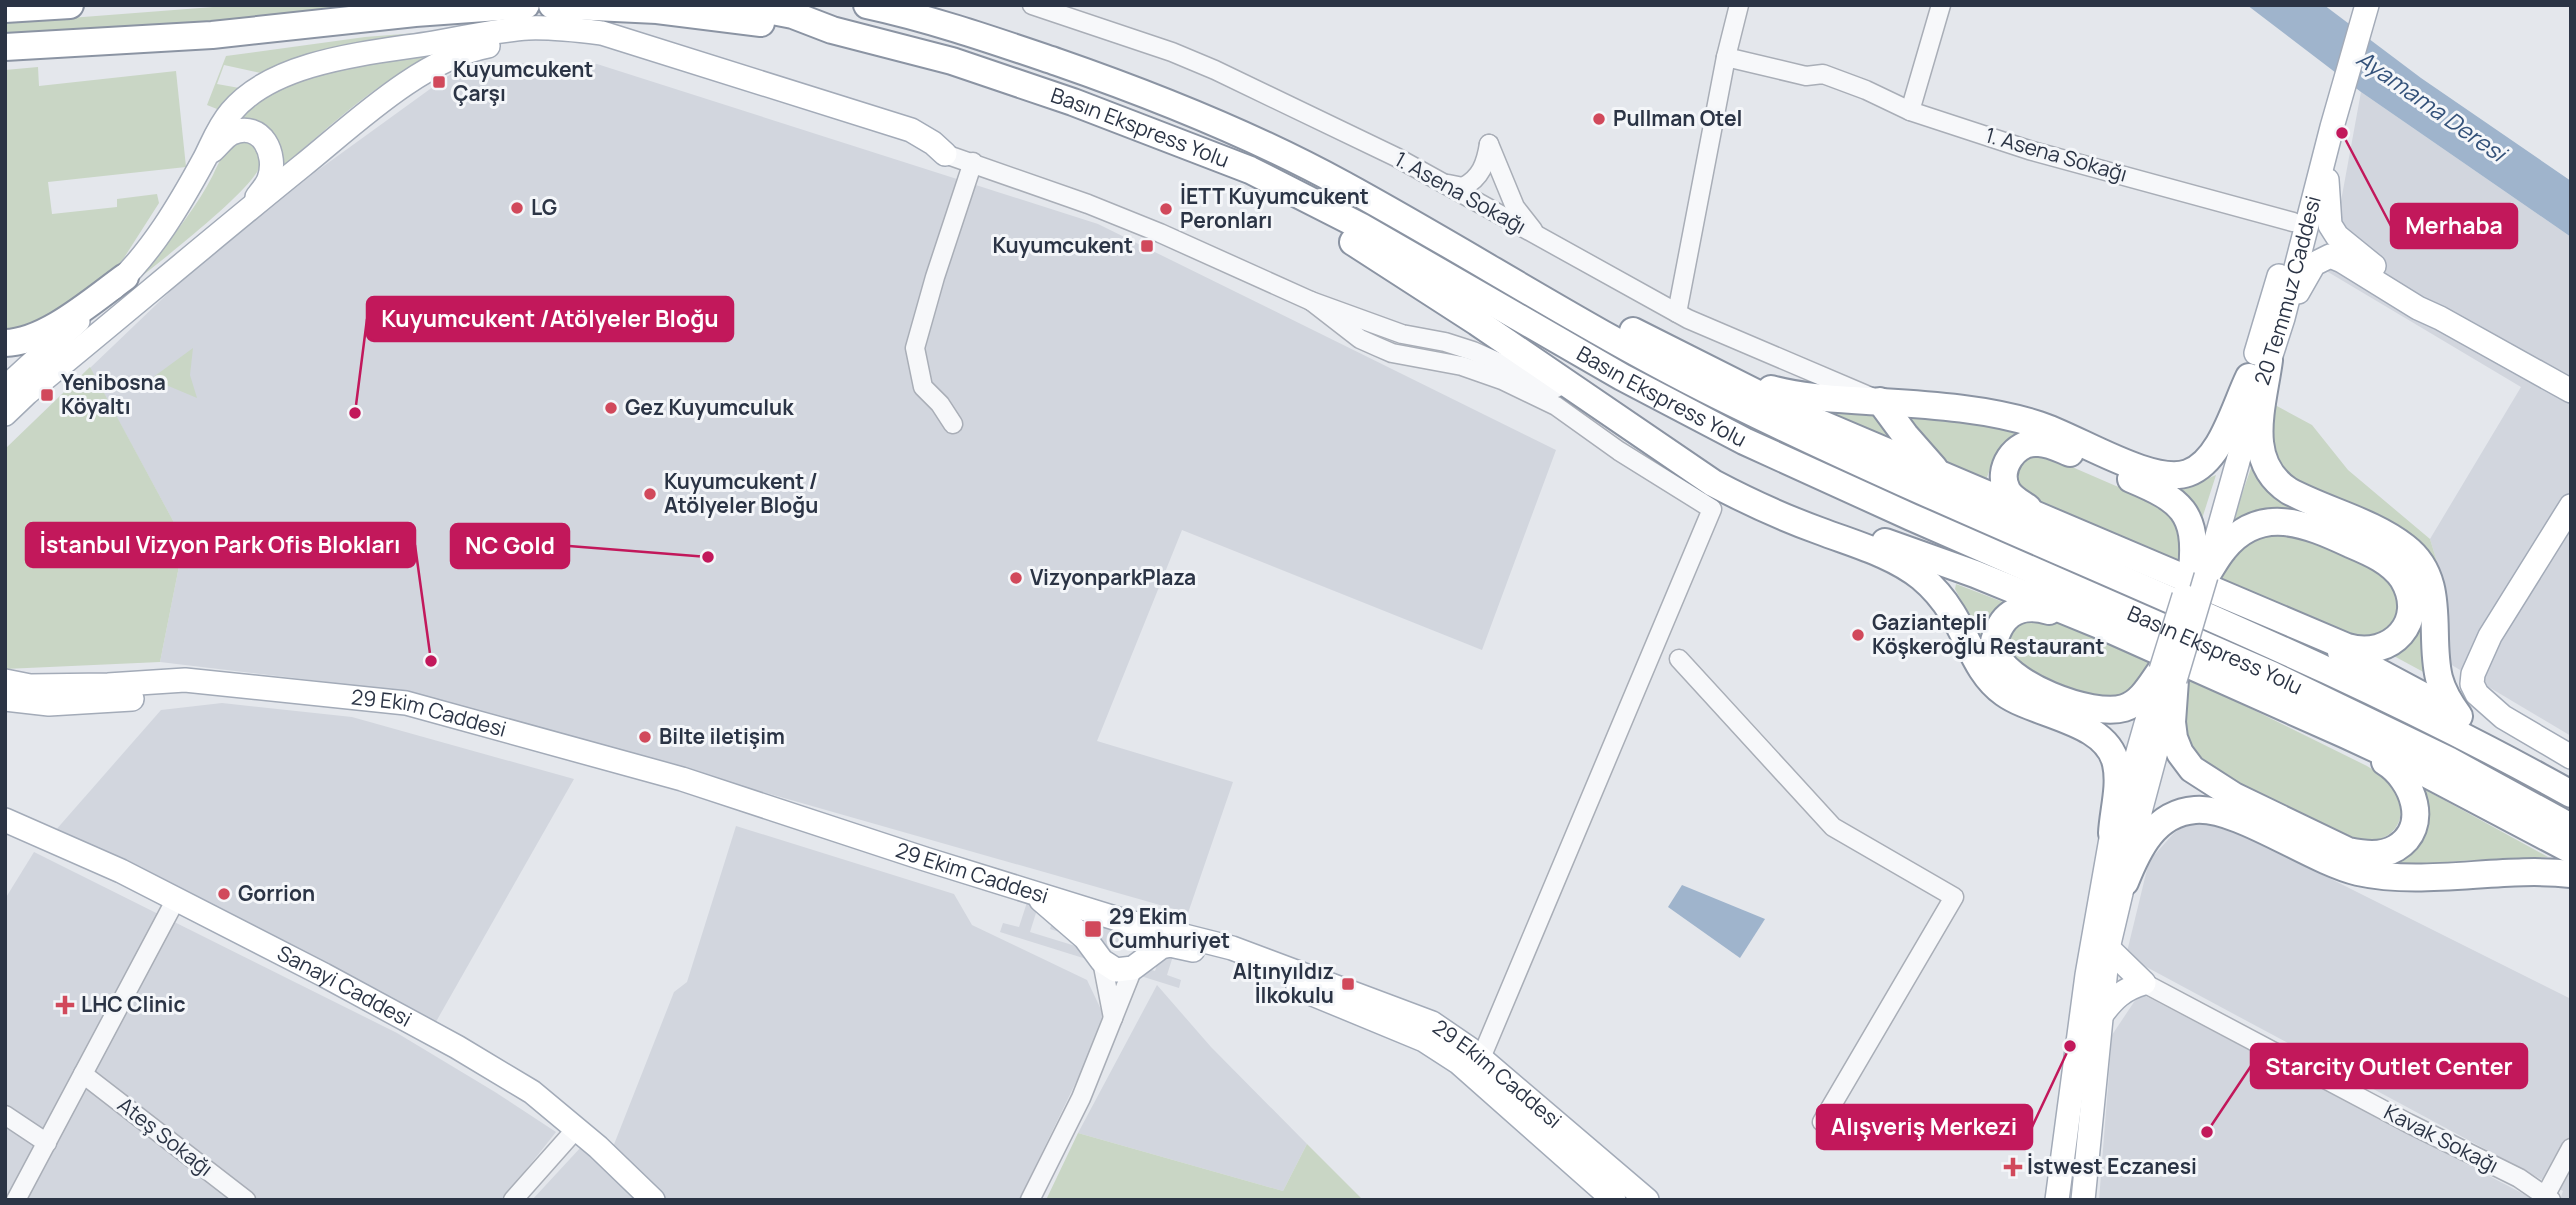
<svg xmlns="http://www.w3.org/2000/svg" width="2576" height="1205" font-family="Manrope,sans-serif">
<rect width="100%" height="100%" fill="#e4e7ec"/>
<g fill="#d2d6de" fill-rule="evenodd">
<polygon points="466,63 597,64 1098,224 1556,450 1482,650 1182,530 1097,741 1233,782 1188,913 411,692 160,662 184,541 90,368 230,234"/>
<polygon points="2361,92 2571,237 2571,736 2450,664 2437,562 2430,539 2521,387 2328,272"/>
<polygon points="222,703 352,717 574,779 433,1027 55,831 161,710"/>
<polygon points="2190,822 2227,827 2571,999 2571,1200 2560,1200 2563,1191 2126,956 2149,861 2174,833"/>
<polygon points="736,826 954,894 972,925 1087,980 1106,1020 1019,1200 666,1200 613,1147 674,992 687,982"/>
<polygon points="34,852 397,1033 495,1092 556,1132 502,1200 5,1200 5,899"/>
<path d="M1017,876L1197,933L1194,942L1179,937L1167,975L1181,980L1179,988L1000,932L1003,923L1019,927L1031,890L1015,885ZM1042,894L1093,910L1090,919L1056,909L1050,929L1084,940L1082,948L1030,932ZM1105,914L1167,934L1161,953L1155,952L1152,963L1157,965L1155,971L1093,951L1096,943L1116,950L1122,929L1103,923Z"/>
<polygon points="1157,985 1211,1047 1307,1144 1283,1191 1078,1133"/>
<polygon points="2140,993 2535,1200 2099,1200 2112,1035"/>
<polygon points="582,1146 637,1200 532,1200"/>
</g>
<g fill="#c9d6c5">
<polygon points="239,5 353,5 241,18 5,38 5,23"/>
<polygon points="454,30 265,74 224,65 217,84 245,89 222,111 207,105 226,56 365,37"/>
<path d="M449,47C384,75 334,122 281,168C279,132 270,132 239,122L242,112L292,78Z"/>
<polygon points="38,67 39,86 176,71 186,167 48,182 52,214 117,207 117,199 157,194 159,203 120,264 106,278 55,317 5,333 5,70"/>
<path d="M238,142H254C258,152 262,157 259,168C250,192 157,264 132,284C162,249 192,216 213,175C219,162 225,148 238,142Z"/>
<polygon points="193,348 190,375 197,398 159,382 148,381"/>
<polygon points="90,367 184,541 160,662 5,669 5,449"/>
<polygon points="2275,405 2312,425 2348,470 2430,539 2437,562 2441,589 2279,474 2269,439"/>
<polygon points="1818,411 1877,413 1900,441"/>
<path d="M1897,414L1951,419L2015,431L2017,434C2000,444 1993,461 1986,480L1928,454Z"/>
<path d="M2034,454L2056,460L2116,486L2144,495L2184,524L2180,568L2039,503C2018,490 2014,488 2017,462Z"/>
<polygon points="2251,468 2275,491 2323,517 2227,537"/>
<polygon points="2216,475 2200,525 2165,487 2188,487"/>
<path d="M2292,532L2382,574L2390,583L2400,606C2394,631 2382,634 2358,639L2216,584L2224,563L2260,534Z"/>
<path d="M1956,584L2003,602C1991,612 1984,622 1981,637L1955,589Z"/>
<polygon points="2040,616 2151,661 2131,691 2104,702 2037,676 2013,659 2004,642 2013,623"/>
<polygon points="2414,630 2427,635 2429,675 2392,655"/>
<path d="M2187,677L2367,766C2378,773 2395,781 2401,794C2402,798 2401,802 2401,806C2402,834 2382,842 2357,842L2222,777L2199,761L2181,727Z"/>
<path d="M2424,789L2548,857C2518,858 2488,859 2459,861C2436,863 2409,871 2387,862L2427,804Z"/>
<polygon points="1078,1133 1283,1191 1307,1144 1363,1200 1046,1200"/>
</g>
<g fill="#9fb4cc">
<polygon points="2247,5 2324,5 2421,78 2571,181 2571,237 2361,92"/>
<polygon points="1682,885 1765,919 1740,958 1668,907"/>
</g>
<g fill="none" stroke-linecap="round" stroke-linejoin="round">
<g stroke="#a9aeb7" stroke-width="21">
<g id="minor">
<polyline points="1032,5 1172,52 1215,70 1396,157 1688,319 1871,397"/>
<polyline points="1739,5 1726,57 1806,76 1823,74 1866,90 1910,111 2029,150 2293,222"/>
<polyline points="1910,111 1941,5"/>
<polyline points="1489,144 1515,207 1533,230"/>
<polyline points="945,154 1088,204 1160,233 1311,301 1402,334 1445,342 1473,351 1556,388"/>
<path d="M1448,184L1463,187C1481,178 1486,163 1489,144"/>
<polyline points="1311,301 1360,339 1378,347 1392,353 1462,366 1502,380 1556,406 1619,451 1712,509 1481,1058"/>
<polyline points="1677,313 1726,57"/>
<polyline points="953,424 940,404 923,387 915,348 935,277 973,162"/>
<polyline points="1679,659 1833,827 1954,897 1822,1122"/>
<polyline points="1102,961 1113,1018 1133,968"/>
<polyline points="2144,983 2408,1123 2519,1178 2551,1200"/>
<polyline points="83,1074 246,1200"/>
<polyline points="5,1115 47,1143"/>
<polyline points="16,1200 176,899"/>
<polyline points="513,1200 576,1129"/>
<polyline points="1030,1200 1081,1098 1113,1018"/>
<polyline points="2543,1200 2571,1148"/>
</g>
</g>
<g stroke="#a3abb8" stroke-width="26">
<g id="major">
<path d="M212,151C218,146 225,136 232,133C262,120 278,155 269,179C267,185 261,192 257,197"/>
<polyline points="2327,180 2330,225 2337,236 2374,266"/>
<path d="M113,288C152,252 180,204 205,158C213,142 219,126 231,112C274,60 371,53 433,43C464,38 496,30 528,28C553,27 577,30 602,33L911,130L933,143L945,154"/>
<polyline points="2298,292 2314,264 2330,256 2342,261 2418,308 2440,318 2571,391"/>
<polyline points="2256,353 2279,276"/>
<polyline points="5,388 78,321"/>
<path d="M5,414L27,393C119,318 209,241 302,166C354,124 421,59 488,46"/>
<polyline points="2571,506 2490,636 2473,674 2472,684 2477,694 2503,717 2571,757"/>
<path id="s1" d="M2208,568L2245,436L2283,318L2332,127L2367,5"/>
<path id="s2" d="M5,681L30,686L108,685L185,680L406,703L682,779L925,859L1121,920L1232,948L1432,1023L1470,1049L1647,1200"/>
<polyline points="5,699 49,704 132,699"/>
<path id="s3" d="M5,820L121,871L324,975L457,1047L532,1092L598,1147L653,1200"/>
<polyline points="1041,900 1085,938 1102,961 1116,970 1133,968 1161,947 1170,945 1193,950"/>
<polyline points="1298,988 1424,1040 1458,1062 1614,1200"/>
<path d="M2100,1017C2113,999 2123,989 2144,983L2108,948"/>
<polyline points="2057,1200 2087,975 2112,833 2122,808 2160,675"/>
<polyline points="2083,1200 2108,948 2141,808 2168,707"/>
</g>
</g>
<g stroke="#8b94a3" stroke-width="30">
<g id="highway">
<polyline points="552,5 657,10 761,23"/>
<path id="s4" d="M741,5L793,15L832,30L952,61L1073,102L1250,170L1360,226L1622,377L1744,441L1911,517L2272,675L2448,760L2571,827"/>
<path d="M867,5C932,19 995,41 1057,62C1155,96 1253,135 1344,185C1474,256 1598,337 1731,402C2009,539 2301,643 2571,794"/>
<polyline points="5,9 70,5"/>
<polyline points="5,47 212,35 415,13 526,5"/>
<path d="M1353,242L1477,322L1713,483C1747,501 1784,518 1820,531C1854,544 1892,554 1921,577C1933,587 1944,600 1952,613C1969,640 1977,674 2004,693C2036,716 2107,720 2116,764C2121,786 2113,812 2112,833"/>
<path d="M1633,331L1796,413L2347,647C2391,660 2428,621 2403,579C2391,561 2369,552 2350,544C2307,524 2260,504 2224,549C2217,557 2212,567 2206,576"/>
<path d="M5,343C46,342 93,300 125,277"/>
<path d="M2269,360C2263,406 2243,461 2289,491C2326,511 2372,521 2405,547C2448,580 2428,634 2439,678C2443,693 2450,704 2459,716"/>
<path d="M1771,389C1808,399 1844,399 1881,402C1933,405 1990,409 2039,425C2077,437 2152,486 2188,473C2221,461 2234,408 2249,377"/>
<polyline points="1880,401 1905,435 1934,468"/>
<path d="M2131,479C2181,500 2198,512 2192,570"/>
<path d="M2028,508C2021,503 2011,498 2007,490C1996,469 2015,441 2038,443C2049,443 2060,449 2070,453"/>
<polyline points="1885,542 1975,574 2102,626 2346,735 2402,761 2571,850"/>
<path d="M2049,611C2026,604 2006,609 1997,633C1995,637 1993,644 1994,649C2003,684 2092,718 2124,708C2141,703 2151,684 2161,670"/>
<polyline points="2341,652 2440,705"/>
<path d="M2175,680L2172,722L2174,738L2180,753L2192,769L2234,796L2348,851C2363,854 2381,857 2396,848C2431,827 2413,779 2385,762"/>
<path d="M2125,882C2138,849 2155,813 2195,810C2237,806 2311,861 2358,872C2426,887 2501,866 2571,874"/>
</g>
</g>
<use href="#minor" stroke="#f7f8fa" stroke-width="18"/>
<use href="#major" stroke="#fff" stroke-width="23"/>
<use href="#highway" stroke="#fff" stroke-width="26"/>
<g stroke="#a3abb8" stroke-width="26" stroke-linecap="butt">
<g id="major-bridge">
<polyline points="2161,670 2184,596"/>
<polyline points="2175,680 2206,576"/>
</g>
</g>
<use href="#major-bridge" stroke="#fff" stroke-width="23"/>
</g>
<g fill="#d1495b" stroke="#f4f6f9" stroke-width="2.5">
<rect x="432" y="75" width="14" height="14" rx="3.5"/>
<circle cx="1599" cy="119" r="7"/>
<circle cx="517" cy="208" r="7"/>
<circle cx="1166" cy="209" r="7"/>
<rect x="1140" y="239" width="14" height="14" rx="3.5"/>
<rect x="40" y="388" width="14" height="14" rx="3.5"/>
<circle cx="611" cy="408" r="7"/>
<circle cx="650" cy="494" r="7"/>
<circle cx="1016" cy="578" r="7"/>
<circle cx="1858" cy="635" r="7"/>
<circle cx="645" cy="737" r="7"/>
<circle cx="224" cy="894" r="7"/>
<rect x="1084" y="920" width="18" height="18" rx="3.5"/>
<rect x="1341" y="977" width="14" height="14" rx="3.5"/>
<path d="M61.5 994.5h7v7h7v7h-7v7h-7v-7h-7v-7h7z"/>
<path d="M2009.5 1156.5h7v7h7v7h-7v7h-7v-7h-7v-7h7z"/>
</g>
<g text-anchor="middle" stroke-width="6" stroke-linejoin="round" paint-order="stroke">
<g font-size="21" font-weight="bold" fill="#2b3445" stroke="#f4f6f9" text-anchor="start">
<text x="453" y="77">Kuyumcukent<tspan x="453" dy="24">Çarşı</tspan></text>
<text x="1613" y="126">Pullman Otel</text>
<text x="1180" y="204">İETT Kuyumcukent<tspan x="1180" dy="24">Peronları</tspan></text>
<text x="531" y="215">LG</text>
<text x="1133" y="253" text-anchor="end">Kuyumcukent</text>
<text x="61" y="390">Yenibosna<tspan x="61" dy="24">Köyaltı</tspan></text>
<text x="625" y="415">Gez Kuyumculuk</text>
<text x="664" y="489">Kuyumcukent /<tspan x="664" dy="24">Atölyeler Bloğu</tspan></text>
<text x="1030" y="585">VizyonparkPlaza</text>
<text x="1872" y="630">Gaziantepli<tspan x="1872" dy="24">Köşkeroğlu Restaurant</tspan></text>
<text x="659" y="744">Bilte iletişim</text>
<text x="238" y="901">Gorrion</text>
<text x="1109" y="924">29 Ekim<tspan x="1109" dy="24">Cumhuriyet</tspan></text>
<text x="1334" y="979" text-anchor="end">Altınyıldız<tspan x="1334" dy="24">İlkokulu</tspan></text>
<text x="81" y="1012">LHC Clinic</text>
<text x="2027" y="1174">İstwest Eczanesi</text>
</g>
<g font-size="21" fill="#2b3445" stroke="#f4f6f9">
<text dy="7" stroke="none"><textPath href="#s4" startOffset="418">Basın Ekspress Yolu</textPath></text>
<text transform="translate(2056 155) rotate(16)" y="7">1. Asena Sokağı</text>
<text transform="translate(1460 193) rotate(29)" y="7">1. Asena Sokağı</text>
<text dy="7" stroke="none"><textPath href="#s1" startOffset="289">20 Temmuz Caddesi</textPath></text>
<text dy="7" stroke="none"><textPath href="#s4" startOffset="1006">Basın Ekspress Yolu</textPath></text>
<text dy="7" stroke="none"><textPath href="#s4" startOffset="1615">Basın Ekspress Yolu</textPath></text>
<text dy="7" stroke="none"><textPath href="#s2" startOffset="427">29 Ekim Caddesi</textPath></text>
<text dy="7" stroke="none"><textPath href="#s2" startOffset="994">29 Ekim Caddesi</textPath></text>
<text dy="7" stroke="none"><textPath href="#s3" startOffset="378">Sanayi Caddesi</textPath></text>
<text dy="7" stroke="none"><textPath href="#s2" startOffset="1561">29 Ekim Caddesi</textPath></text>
<text transform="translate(165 1137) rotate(38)" y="7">Ateş Sokağı</text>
<text transform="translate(2441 1139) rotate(27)" y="7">Kavak Sokağı</text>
</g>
<g font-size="23" font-style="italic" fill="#34527a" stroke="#f4f6f9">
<text transform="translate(2431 106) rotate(35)" y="8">Ayamama Deresi</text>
</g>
</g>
<path fill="none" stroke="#c2185b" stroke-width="2.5" d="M2342 133L2391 226M355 413L367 319M431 661L415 545M708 557L569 546M2207 1132L2251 1066M2070 1046L2032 1127"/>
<g fill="#c2185b" stroke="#f4f6f9" stroke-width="2.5">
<circle cx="2342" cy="133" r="7"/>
<circle cx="355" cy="413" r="7"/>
<circle cx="431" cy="661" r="7"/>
<circle cx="708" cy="557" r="7"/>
<circle cx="2207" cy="1132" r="7"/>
<circle cx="2070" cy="1046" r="7"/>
</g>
<g fill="#c2185b" stroke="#c2185b" stroke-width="2.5">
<rect x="2391" y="204" width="126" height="44" rx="7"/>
<rect x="367" y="297" width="366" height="44" rx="7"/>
<rect x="26" y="523" width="389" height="44" rx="7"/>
<rect x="451" y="524" width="118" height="44" rx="7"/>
<rect x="2251" y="1044" width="276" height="44" rx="7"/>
<rect x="1817" y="1105" width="215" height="44" rx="7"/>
</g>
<g font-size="23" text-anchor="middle" font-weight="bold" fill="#fff">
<text x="2454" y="234">Merhaba</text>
<text x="550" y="327">Kuyumcukent /Atölyeler Bloğu</text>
<text x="220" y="553">İstanbul Vizyon Park Ofis Blokları</text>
<text x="510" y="554">NC Gold</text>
<text x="2389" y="1075">Starcity Outlet Center</text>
<text x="1924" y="1135">Alışveriş Merkezi</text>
</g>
<rect width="2576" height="1205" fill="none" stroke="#2b3445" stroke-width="14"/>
</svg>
